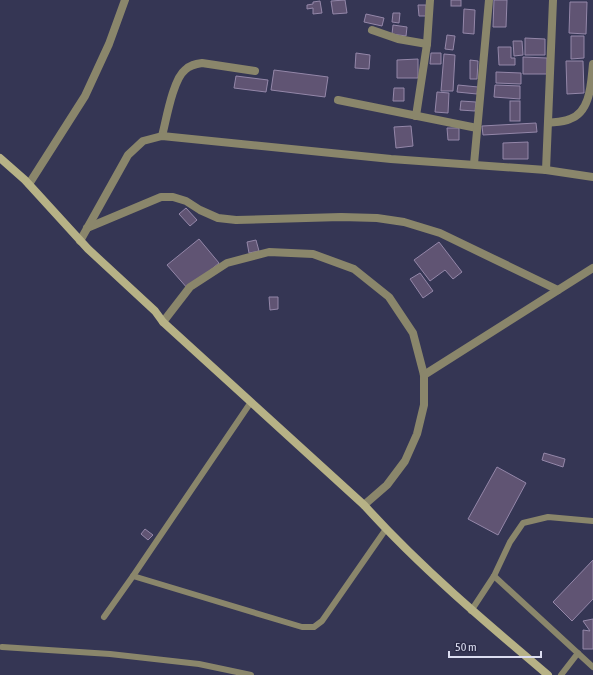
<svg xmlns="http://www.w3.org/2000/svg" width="593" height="675" font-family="'Asap Condensed',sans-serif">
<rect width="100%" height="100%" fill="#353654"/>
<g fill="#605473" stroke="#9487a9">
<polygon points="345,0 347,13 333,14 331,1"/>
<rect x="451" y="0" width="10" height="6"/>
<polygon points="494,0 507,0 506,27 493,27"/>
<polygon points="320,1 322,13 313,14 313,8 307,9 307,5 313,4 313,2"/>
<polygon points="570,2 587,2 586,34 569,33"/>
<polygon points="418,5 426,5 426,16 419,16"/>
<polygon points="464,9 475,10 474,34 463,33"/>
<polygon points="393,13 400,13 399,23 392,22"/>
<polygon points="366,14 384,18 382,26 364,22"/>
<polygon points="393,25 407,27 406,36 392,34"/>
<polygon points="447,35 455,36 453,50 445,49"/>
<polygon points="571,36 584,36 584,58 571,59"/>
<polygon points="525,38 545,39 545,55 525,55"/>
<polygon points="513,41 522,41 523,55 514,56"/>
<polygon points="498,47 511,47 511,58 515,58 515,65 499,65"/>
<polygon points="356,53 370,55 369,69 355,68"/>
<polygon points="431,53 441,53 441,64 430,64"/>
<polygon points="444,54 455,55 453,91 441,91"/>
<polygon points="523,57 547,58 547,74 523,74"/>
<polygon points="418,59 418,78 397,78 397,60"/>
<polygon points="470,60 478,61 477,79 470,79"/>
<polygon points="566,61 583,61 584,93 567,94"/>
<polygon points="274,70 328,77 325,97 271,90"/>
<polygon points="496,72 521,73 521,84 496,83"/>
<polygon points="236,76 268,80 266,92 234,88"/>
<polygon points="458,85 478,87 477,94 457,92"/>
<polygon points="495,85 520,86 520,99 494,97"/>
<polygon points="394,88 404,88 404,101 393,101"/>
<polygon points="437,92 449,93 448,113 435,112"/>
<polygon points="461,101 476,102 475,111 460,110"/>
<rect x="510" y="101" width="10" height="20"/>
<polygon points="536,123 537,132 483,135 482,126"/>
<polygon points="411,126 413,146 396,148 394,127"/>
<polygon points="447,128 459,128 459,140 448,140"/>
<polygon points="528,142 528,159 503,159 503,143"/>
<polygon points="186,208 197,220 190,226 179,214"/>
<polygon points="199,239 219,263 188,289 167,265"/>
<polygon points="256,240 259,251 249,253 247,242"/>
<polygon points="439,242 462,272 453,279 445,270 430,281 414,260"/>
<polygon points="420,273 433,291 423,298 410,279"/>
<polygon points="269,297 278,297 278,309 270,310"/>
<polygon points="544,453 565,459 563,467 542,460"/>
<polygon points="497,467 526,483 498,535 468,519"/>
<polygon points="145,529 153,535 148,540 141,534"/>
<polygon points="593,560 593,599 572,621 553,602"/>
<polygon points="593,619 593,649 583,649 583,630 590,631 583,621"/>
</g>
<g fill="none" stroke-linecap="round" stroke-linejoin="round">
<g stroke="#8a866b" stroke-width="6">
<polyline points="133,576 302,627 314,627 322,621 386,529"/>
<polyline points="494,576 593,667"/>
<polyline points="471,611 494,576 510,542 523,523 548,517 593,521"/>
<polyline points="104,617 133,576 251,402"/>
<polyline points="2,647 110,654 199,664 251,675"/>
<polyline points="561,675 578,653"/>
</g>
<g stroke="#8a866b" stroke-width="8">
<polyline points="372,30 398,39 427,44"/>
<polyline points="338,100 477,128"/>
<polyline points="416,116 427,44 430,0"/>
<path d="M548,123C555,122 563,122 570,119C591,112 591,82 593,64"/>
<path d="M162,136C166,121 173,79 185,70C190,65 195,64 202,63L255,71"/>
<polyline points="474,164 489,0"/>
<polyline points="546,170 553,0"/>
<polyline points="29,184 85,96 109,44 125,0"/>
<polyline points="87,228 161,197 173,197 186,201 200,210 218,218 236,220 341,217 377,218 404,222 440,233 558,290"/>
<polyline points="80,241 128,155 143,141 162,136 391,159 546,170 593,177"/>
<polyline points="163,322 190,287 227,263 269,252 313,254 354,269 389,297 413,333 424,375 424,405 417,434 405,461 387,485 364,505"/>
<polyline points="424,375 593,268"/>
</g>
<path stroke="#b7b286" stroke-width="8" d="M0,158L25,180L88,249L155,311L163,322L364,505C420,567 484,621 548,675"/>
</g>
<path d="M449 651v6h92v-6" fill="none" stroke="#dcdef1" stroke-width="2"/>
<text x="455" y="651" font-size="12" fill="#dcdef1" stroke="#2b2b48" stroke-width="3" paint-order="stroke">50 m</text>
</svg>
